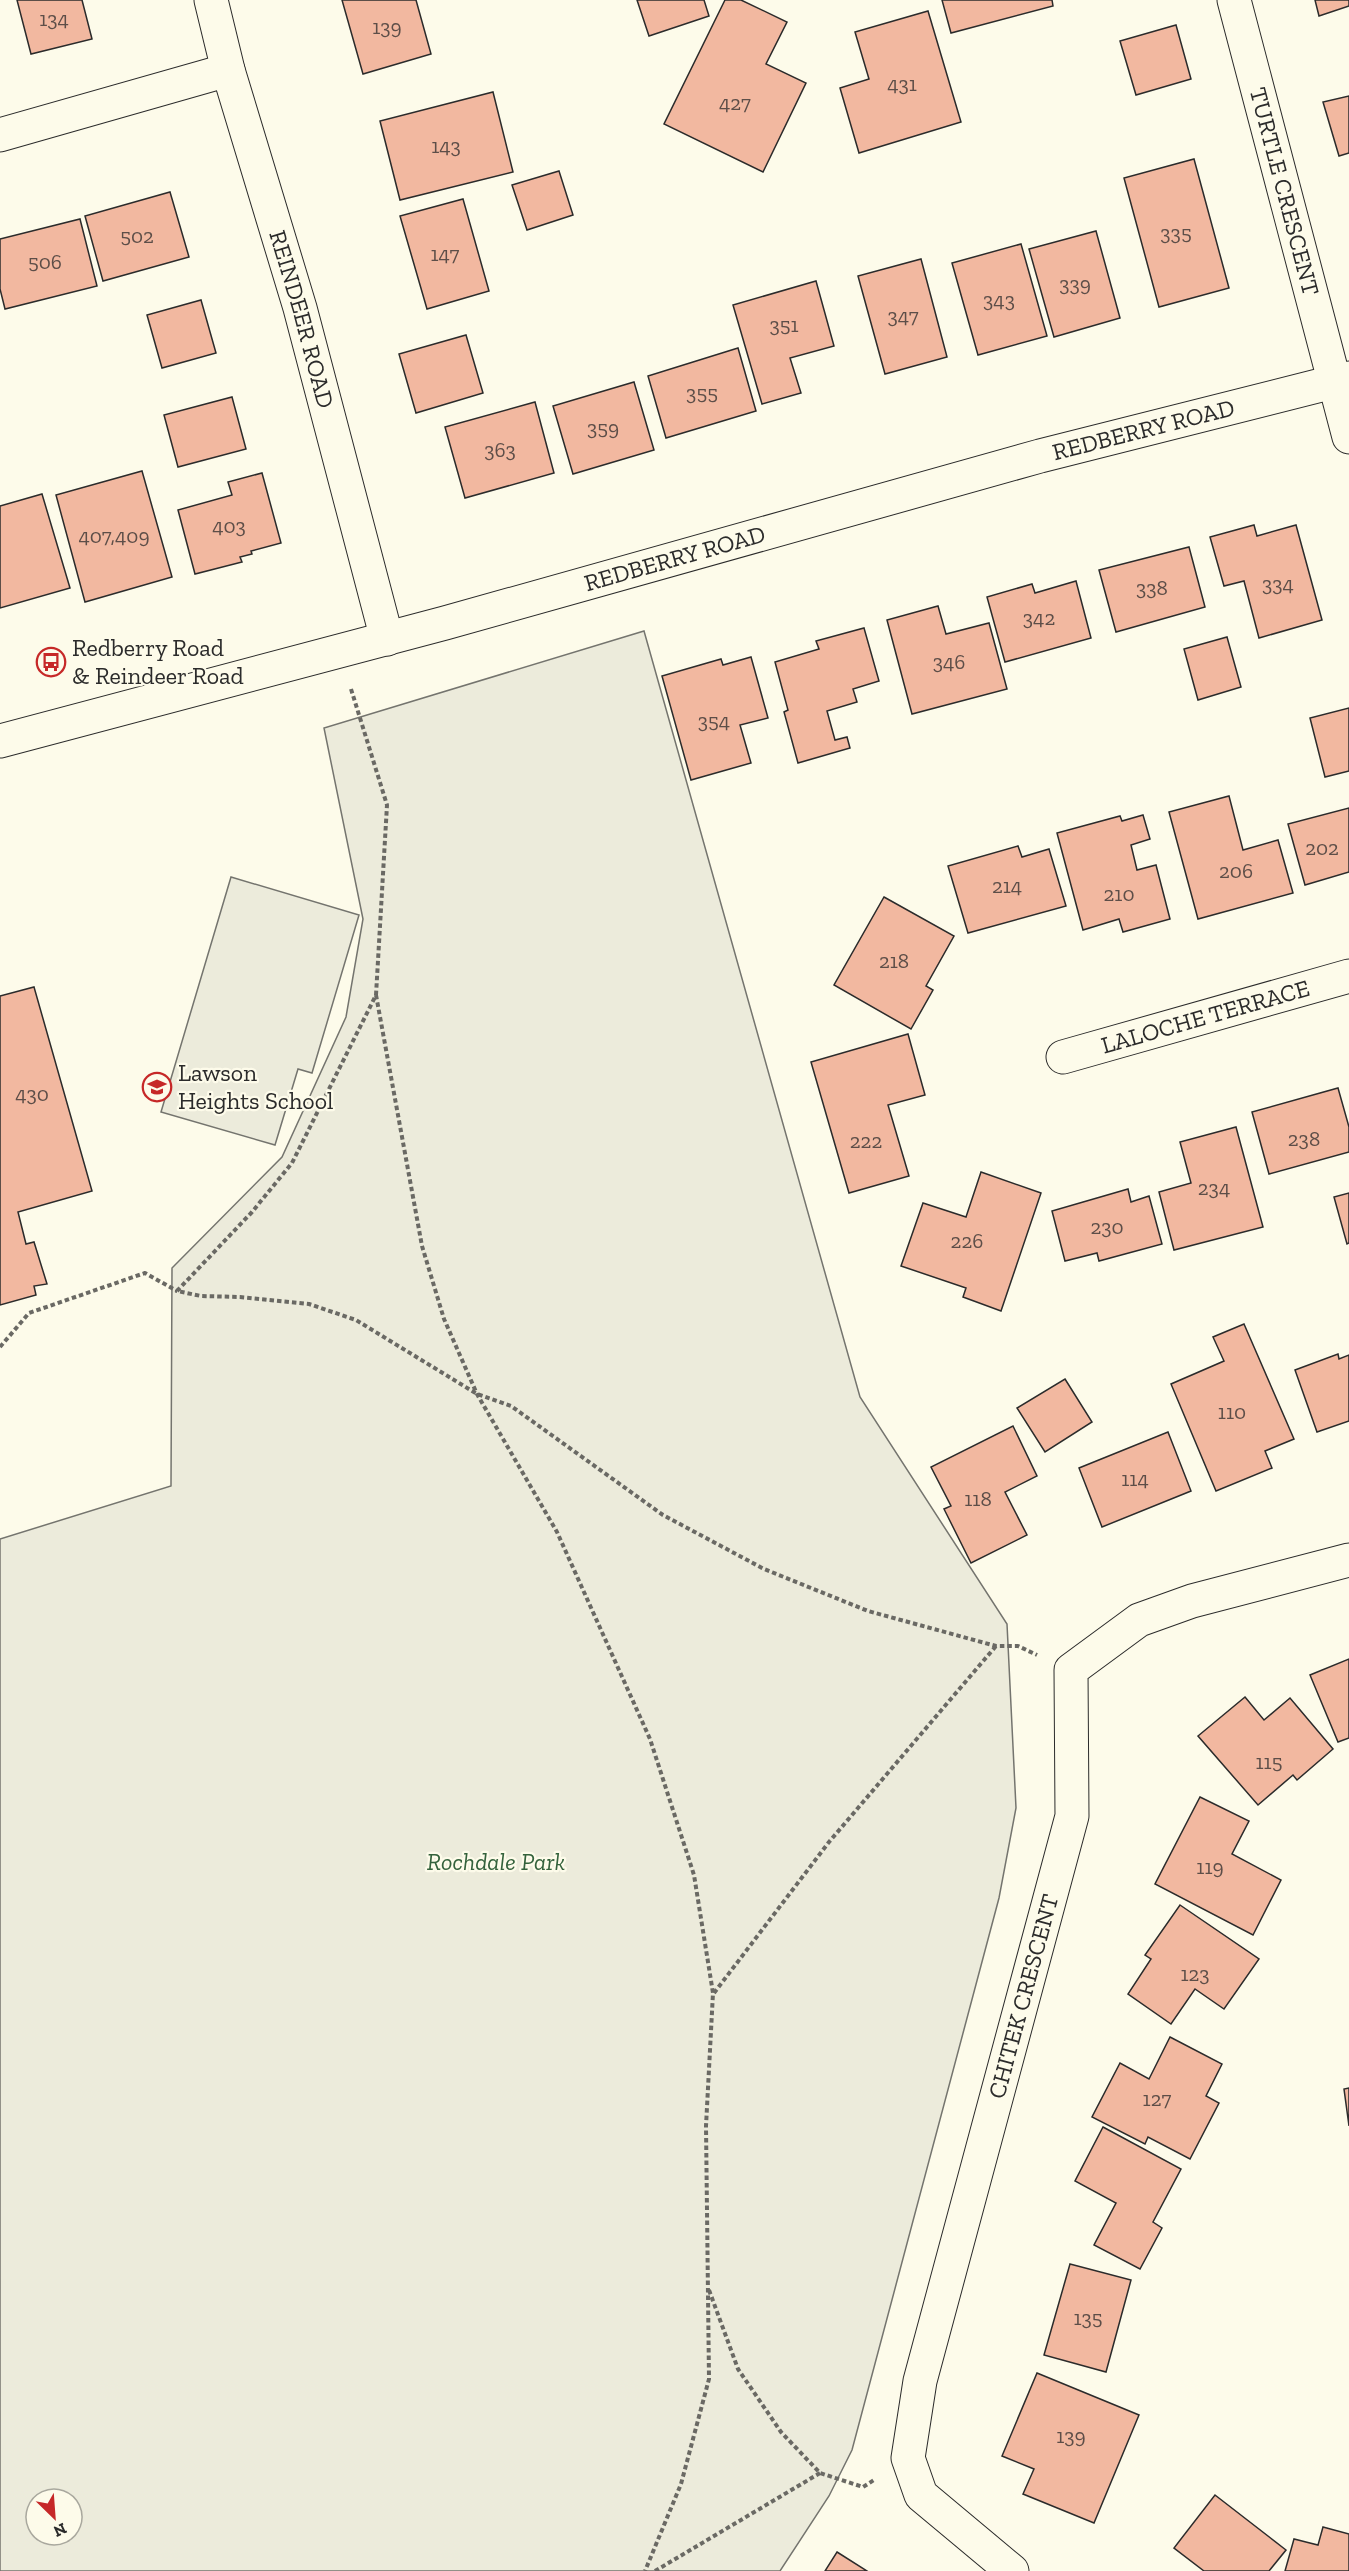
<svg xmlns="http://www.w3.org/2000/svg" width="1349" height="2571" font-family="'Zilla Slab',serif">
<rect width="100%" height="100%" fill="#fdfbea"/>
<g fill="#ecebdb" stroke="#74746e" stroke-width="1.5" fill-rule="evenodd">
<path d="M644,631L860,1397L1007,1624L1016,1808L999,1898L852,2450L829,2496L780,2571H0V1539L171,1486L172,1268L282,1157L346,1017L363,919L324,728ZM36,2499H72V2535H36Z"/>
<polygon points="231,877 359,915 312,1073 298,1069 275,1145 161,1112"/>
</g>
<g fill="#f2b8a0" stroke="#2b2b2b" stroke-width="1.5">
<polygon points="17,0 82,0 92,39 31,54"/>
<polygon points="342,0 416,0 431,54 363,74"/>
<polygon points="637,0 704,0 709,16 649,36"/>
<polygon points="725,0 741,0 787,22 766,64 806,83 763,172 664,124"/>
<polygon points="942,0 1052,0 1053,6 951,33"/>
<polygon points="1315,0 1349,0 1349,6 1319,16"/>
<polygon points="928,11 961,122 859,153 840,88 869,79 855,32"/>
<polygon points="1176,25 1191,79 1136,95 1120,41"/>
<polygon points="493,92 513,172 400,200 380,121"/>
<polygon points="1349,96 1349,153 1339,156 1323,102"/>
<polygon points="1194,159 1229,288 1159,307 1124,178"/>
<polygon points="559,171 573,215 527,230 512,185"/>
<polygon points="170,192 189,257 103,281 85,216"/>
<polygon points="463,199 489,291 427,309 400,216"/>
<polygon points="80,219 97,286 5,309 0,289 0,239"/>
<polygon points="1096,231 1120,318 1054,337 1029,249"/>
<polygon points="1021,244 1047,336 978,355 952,263"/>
<polygon points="921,259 947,357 885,374 858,276"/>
<polygon points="816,281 834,346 790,358 801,393 762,404 733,305"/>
<polygon points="201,300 216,353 162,368 147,315"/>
<polygon points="466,335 483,393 416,413 399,354"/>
<polygon points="738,348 756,411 666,438 648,376"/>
<polygon points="634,382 654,450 573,474 553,406"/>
<polygon points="232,397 246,449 178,467 164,415"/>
<polygon points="535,402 554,473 465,498 445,427"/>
<polygon points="142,471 172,577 85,602 56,495"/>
<polygon points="262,473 281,543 251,551 252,554 240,557 242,562 195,574 178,510 232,495 228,482"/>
<polygon points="42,494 70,588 0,608 0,506"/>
<polygon points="1254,525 1257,536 1296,525 1322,620 1259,638 1244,581 1224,586 1210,537"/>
<polygon points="1189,547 1205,607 1116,632 1099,570"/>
<polygon points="1076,581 1091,638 1005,662 987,597 1032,584 1035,593"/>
<polygon points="938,606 946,634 989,623 1007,689 912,714 887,620"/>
<polygon points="864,628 879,681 853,689 857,702 827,711 835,740 847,737 850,748 798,763 784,712 788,710 775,662 819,649 816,641"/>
<polygon points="1227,637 1241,687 1198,700 1184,649"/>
<polygon points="751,657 768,718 740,725 751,763 691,780 662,676 721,659 723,665"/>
<polygon points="1349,708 1349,771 1325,777 1310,718"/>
<polygon points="1229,796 1243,850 1278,840 1293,893 1198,919 1169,812"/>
<polygon points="1349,808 1349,872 1305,885 1288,824"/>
<polygon points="1143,815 1150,839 1131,845 1137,870 1156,865 1170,919 1123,932 1119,919 1083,930 1057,833 1120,816 1122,821"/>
<polygon points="1018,846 1022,857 1049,849 1066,906 968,933 948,866"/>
<polygon points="884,897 954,936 926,986 933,990 911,1029 834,985"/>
<polygon points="34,987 92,1191 18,1212 26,1244 34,1242 47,1284 34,1286 36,1295 0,1305 0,996"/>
<polygon points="908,1034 925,1095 888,1105 909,1176 849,1193 811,1062"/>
<polygon points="1338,1088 1349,1127 1349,1152 1269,1174 1252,1112"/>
<polygon points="1236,1127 1263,1227 1174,1250 1159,1192 1191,1183 1180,1142"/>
<polygon points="981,1172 1041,1193 1001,1311 963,1297 966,1288 901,1266 923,1203 966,1217"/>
<polygon points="1128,1189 1131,1202 1149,1196 1162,1244 1099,1261 1097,1253 1065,1261 1052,1211"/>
<polygon points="1349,1193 1349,1243 1347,1244 1334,1197"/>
<polygon points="1244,1324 1294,1439 1265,1451 1272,1468 1216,1491 1171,1384 1224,1361 1213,1337"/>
<polygon points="1338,1354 1339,1359 1349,1355 1349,1421 1317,1432 1295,1370"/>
<polygon points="1065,1379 1092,1422 1045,1452 1017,1408"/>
<polygon points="1013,1426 1037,1476 1005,1492 1027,1535 971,1563 944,1509 951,1506 931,1467"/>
<polygon points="1168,1432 1191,1491 1102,1527 1079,1468"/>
<polygon points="1349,1659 1349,1738 1338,1742 1310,1675"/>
<polygon points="1245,1697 1264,1720 1290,1698 1333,1749 1297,1780 1293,1775 1258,1805 1198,1736"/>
<polygon points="1200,1797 1249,1821 1232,1854 1281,1880 1253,1935 1155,1884"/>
<polygon points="1180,1905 1259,1959 1224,2009 1195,1989 1171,2024 1128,1994 1151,1959 1145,1955"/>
<polygon points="1170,2037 1222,2064 1206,2096 1219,2103 1190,2159 1148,2137 1145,2144 1092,2117 1120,2063 1149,2079"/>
<polygon points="1349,2088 1349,2126 1344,2089"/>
<polygon points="1103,2127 1181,2169 1153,2222 1162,2228 1140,2269 1094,2245 1116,2203 1075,2181"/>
<polygon points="1070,2264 1131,2280 1106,2372 1044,2355"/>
<polygon points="1037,2373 1139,2415 1094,2523 1023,2494 1034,2469 1002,2456"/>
<polygon points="1215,2495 1286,2550 1269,2571 1204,2571 1174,2548"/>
<polygon points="1323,2527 1349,2534 1349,2571 1285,2571 1294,2539 1318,2545"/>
<polygon points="837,2552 867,2571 825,2571"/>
</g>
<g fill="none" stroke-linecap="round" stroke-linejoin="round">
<g stroke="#2b2b2b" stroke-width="35">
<g id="minor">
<path id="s1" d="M211,0L228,70L300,308L387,639"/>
<path id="s2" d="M1234,0L1349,437"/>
<polyline points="0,135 228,70"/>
<path id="s3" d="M0,741L445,623L1040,456L1349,378"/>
<path id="s4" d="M1063,1057L1349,976"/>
<path id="s5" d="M1012,2571L921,2495L908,2458L920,2381L1072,1816L1071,1670L1139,1620L1192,1601L1349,1560"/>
</g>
</g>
<g stroke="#6a6964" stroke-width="4" stroke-dasharray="4.5 3" stroke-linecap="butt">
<polyline points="351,689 387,805 376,995 292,1163 252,1212 177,1291 201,1296 240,1297 309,1304 356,1320 477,1394 511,1406 663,1515 764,1569 868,1611 996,1646 1018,1646 1037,1655"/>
<polyline points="376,995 422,1246 444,1319 477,1394 557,1532 650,1739 694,1875 713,1993 706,2126 709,2379 681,2484 645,2571"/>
<polyline points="0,1347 29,1313 145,1273 177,1291"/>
<polyline points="714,1993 829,1842 996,1646"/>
<polyline points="709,2290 738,2369 781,2432 820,2473 863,2487 874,2480"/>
<polyline points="655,2571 820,2473"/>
</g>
<use href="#minor" stroke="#fdfbea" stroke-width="33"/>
</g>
<defs>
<g id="bus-ring" transform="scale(1.5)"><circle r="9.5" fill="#fdfbea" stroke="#c62828" stroke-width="1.5"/><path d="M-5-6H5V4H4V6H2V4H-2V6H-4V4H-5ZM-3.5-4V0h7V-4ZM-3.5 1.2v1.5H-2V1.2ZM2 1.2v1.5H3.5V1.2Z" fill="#c62828"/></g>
<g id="school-ring" transform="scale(1.5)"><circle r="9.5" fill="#fdfbea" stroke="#c62828" stroke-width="1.5"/><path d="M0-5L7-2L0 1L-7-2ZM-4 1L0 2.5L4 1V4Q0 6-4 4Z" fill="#c62828"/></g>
</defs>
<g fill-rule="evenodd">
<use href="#bus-ring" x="51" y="662"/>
<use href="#school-ring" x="157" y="1087"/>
</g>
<g text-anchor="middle" stroke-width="4.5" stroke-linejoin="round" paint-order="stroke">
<g font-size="21" fill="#5d4e48">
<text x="54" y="26">134</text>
<text x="387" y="34">139</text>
<text x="902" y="91">431</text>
<text x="735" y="110">427</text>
<text x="446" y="153">143</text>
<text x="1176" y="240">335</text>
<text x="137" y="243">502</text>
<text x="445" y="261">147</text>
<text x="45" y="269">506</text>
<text x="1075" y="291">339</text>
<text x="999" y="307">343</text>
<text x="903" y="323">347</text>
<text x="784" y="332">351</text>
<text x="702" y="400">355</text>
<text x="603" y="435">359</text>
<text x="500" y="457">363</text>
<text x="229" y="533">403</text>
<text x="114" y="543">407,409</text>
<text x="1278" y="591">334</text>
<text x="1152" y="595">338</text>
<text x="1039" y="625">342</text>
<text x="949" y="669">346</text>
<text x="714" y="728">354</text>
<text x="1322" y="855">202</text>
<text x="1236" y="878">206</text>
<text x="1007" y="893">214</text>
<text x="1119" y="901">210</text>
<text x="894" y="968">218</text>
<text x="32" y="1101">430</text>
<text x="1304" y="1146">238</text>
<text x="866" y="1148">222</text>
<text x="1214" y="1195">234</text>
<text x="1107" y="1234">230</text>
<text x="967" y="1248">226</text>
<text x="1232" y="1419">110</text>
<text x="1135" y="1486">114</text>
<text x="978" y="1506">118</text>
<text x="1269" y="1769">115</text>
<text x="1210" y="1874">119</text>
<text x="1195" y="1981">123</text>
<text x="1157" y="2106">127</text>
<text x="1088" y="2325">135</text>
<text x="1071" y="2443">139</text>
</g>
<g font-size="24" fill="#2b2b2b" stroke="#fdfbea">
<text dy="8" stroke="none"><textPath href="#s2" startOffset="198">TURTLE CRESCENT</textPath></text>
<text dy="8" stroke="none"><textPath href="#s1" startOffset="332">REINDEER ROAD</textPath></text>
<text dy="8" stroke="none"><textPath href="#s3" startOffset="1185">REDBERRY ROAD</textPath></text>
<text dy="8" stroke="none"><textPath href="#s3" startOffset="699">REDBERRY ROAD</textPath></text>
<text dy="8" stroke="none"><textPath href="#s4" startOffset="148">LALOCHE TERRACE</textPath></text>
<text dy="8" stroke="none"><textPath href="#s5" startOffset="634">CHITEK CRESCENT</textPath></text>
</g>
<g font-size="24" fill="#2b2b2b" stroke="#fdfbea" text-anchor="start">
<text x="72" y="656">Redberry Road<tspan x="72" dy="28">&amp; Reindeer Road</tspan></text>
<text x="178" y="1081">Lawson<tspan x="178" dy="28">Heights School</tspan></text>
</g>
<g font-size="24" font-style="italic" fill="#34623c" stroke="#fdfbea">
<text x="496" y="1870">Rochdale Park</text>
</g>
</g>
<g transform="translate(54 2517) rotate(155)"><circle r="28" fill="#fdfbea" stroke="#a9a89e" stroke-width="1.5"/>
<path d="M0-4.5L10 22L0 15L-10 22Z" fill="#c62828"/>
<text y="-9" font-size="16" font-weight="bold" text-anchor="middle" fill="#2b2b2b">N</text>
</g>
</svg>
